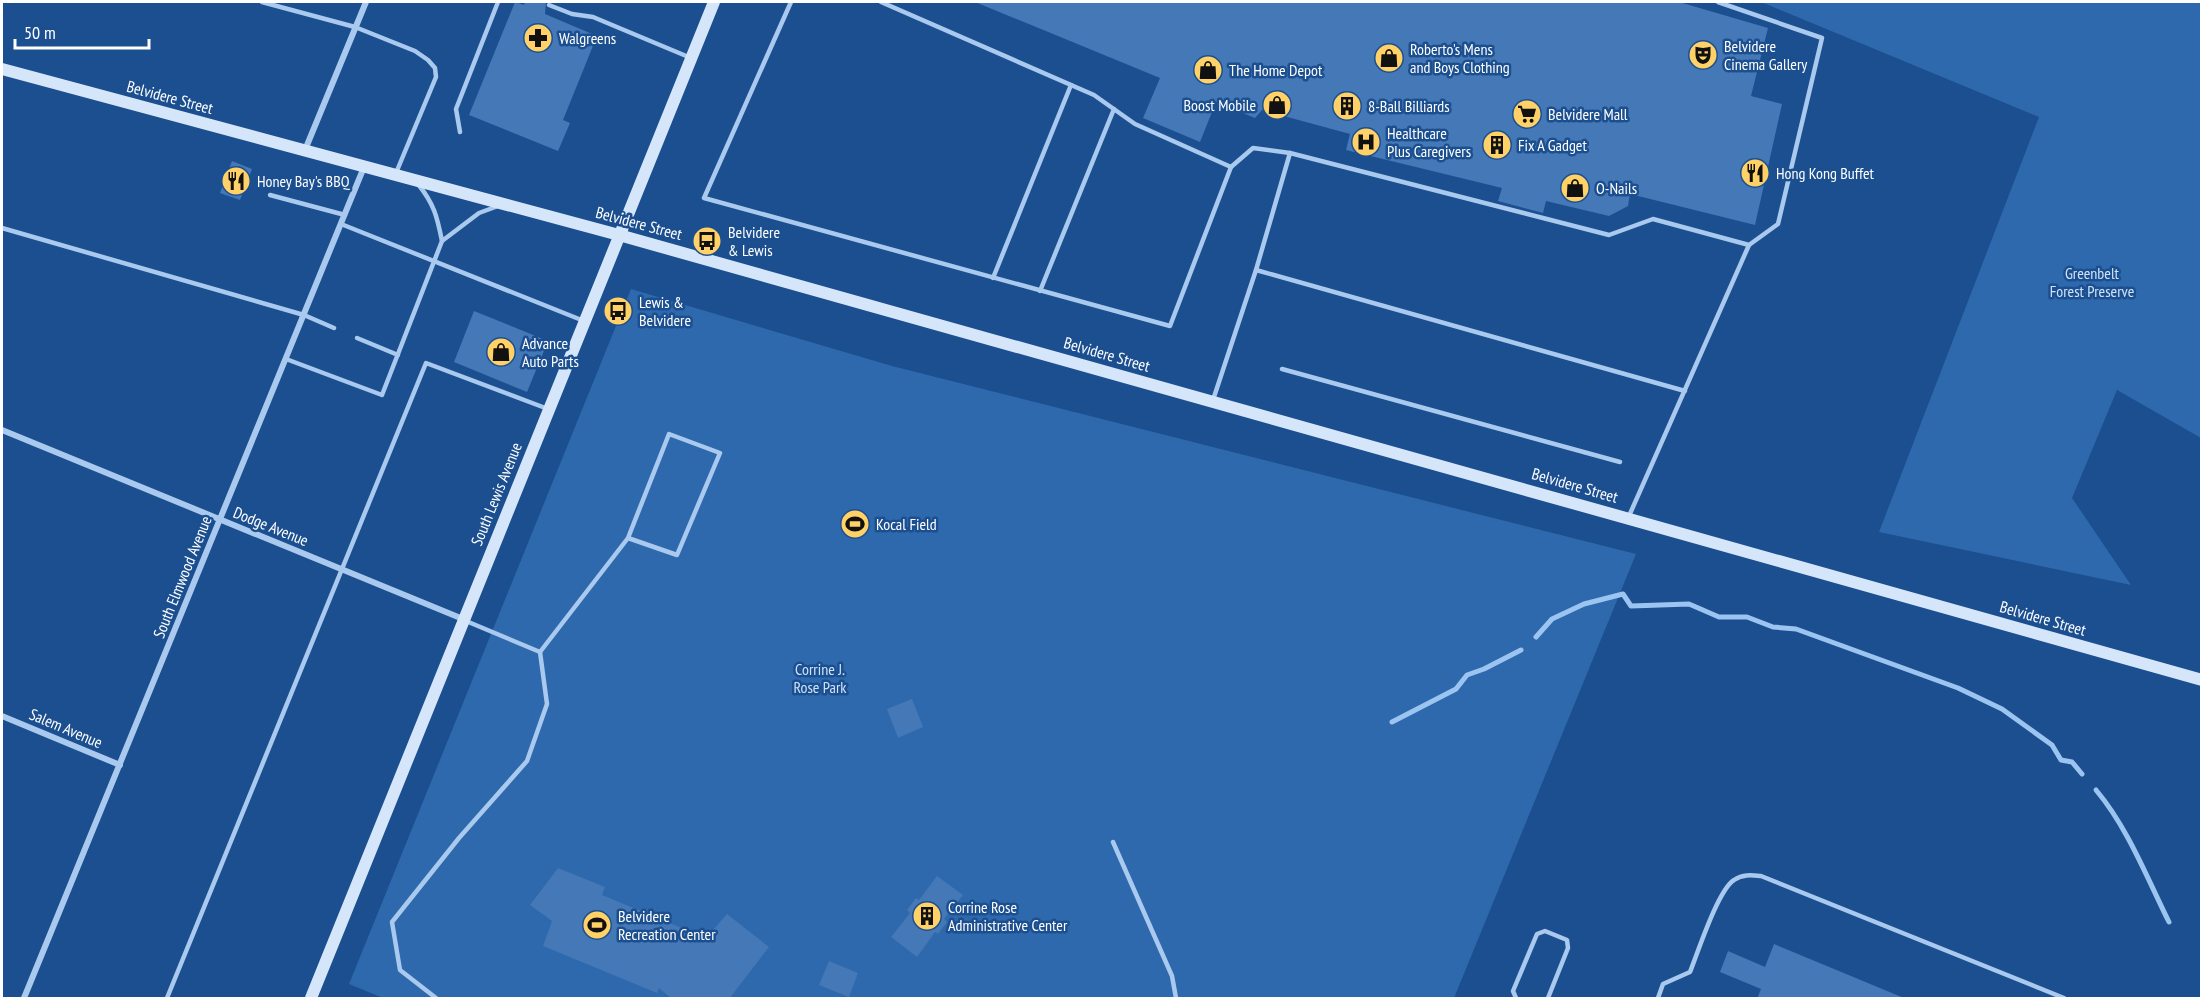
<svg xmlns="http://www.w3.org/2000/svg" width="2203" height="1000" font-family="'PT Sans Narrow',sans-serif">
<rect width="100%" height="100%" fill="#1b4f8f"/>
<g fill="#2e69ad">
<polygon points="1761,2 2201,2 2201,438 2117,390 2072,498 2131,585 1879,532 2039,117"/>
<polygon points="631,289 892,366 1636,554 1454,998 383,998 349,984"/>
</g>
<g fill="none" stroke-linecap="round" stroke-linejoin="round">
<g stroke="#9cc4f0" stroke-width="5">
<polyline points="1536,637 1552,619 1584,604 1623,594 1631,606 1689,604 1719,617 1747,617 1773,627 1796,629 1958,688 2002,709 2052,745 2061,760 2072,762 2082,774"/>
<polyline points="1392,722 1456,689 1467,675 1484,669 1521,650"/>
<path d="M2096,790C2128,828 2147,878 2169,922"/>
</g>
</g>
<g fill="#4478b7">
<polygon points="515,2 524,5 525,2 546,2 545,14 597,36 563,120 570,123 558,151 469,115"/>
<polygon points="975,2 1679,2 1768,28 1751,96 1782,104 1755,225 1630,194 1628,206 1609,216 1546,201 1543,213 1498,201 1502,188 1346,150 1350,134 1262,110 1255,118 1216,102 1200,142 1143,118 1160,78"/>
<polygon points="232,161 252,169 240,200 220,193"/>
<polygon points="474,311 548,341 527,392 454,362"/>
<polygon points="912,699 923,727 898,738 887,709"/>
<polygon points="558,868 605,887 602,895 706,938 727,914 769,947 729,999 672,999 659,988 657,993 543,946 552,921 530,905"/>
<polygon points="937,876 963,895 944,919 947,922 938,934 935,932 917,957 891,937 910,913 907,910 916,898 919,900"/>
<polygon points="1774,944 1904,998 1904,999 1757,999 1761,989 1720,972 1728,951 1765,967"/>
<polygon points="829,961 858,973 849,997 819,985"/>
</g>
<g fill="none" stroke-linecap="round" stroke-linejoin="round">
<g stroke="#a9c9ee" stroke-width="4.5">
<polyline points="262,2 355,27 415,51 428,60 435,68 436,77 396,173"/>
<polyline points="791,2 704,198 1170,326 1231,167"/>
<polyline points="881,2 1094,95 1135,124 1231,167 1253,148 1290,153 1609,235 1653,219 1749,245"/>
<polyline points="549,5 572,14 593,17 691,58"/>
<polyline points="460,132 456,109 498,2"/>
<polyline points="270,195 345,215"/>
<polyline points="341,224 584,321"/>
<polyline points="2,228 304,315 334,328"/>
<polyline points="442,241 479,213 498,206"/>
<polyline points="1256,270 1685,391"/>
<polyline points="993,278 1071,85"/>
<polyline points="1040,291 1114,109"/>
<polyline points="357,338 398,355"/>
<path d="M286,359L382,395L442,241C437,216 434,204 418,184"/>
<polyline points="1282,369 1620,462"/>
<polyline points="1213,400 1256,270 1290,153"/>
<polyline points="1629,516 1749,245 1778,224 1822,38 1718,2"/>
<polyline points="466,621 540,652 628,538 669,434 720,453 677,555 628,538"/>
<polyline points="1113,842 1172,976 1176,998"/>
<polyline points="167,998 426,363 548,409"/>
<polyline points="436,998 400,970 392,922 459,838 527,761 547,704 540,652"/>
<polyline points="1516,998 1513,991 1537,934 1545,931 1567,940 1568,948 1548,998"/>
<path d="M1658,998L1663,984L1690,972C1698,952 1718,890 1734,880C1743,874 1751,875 1761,876L2064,998"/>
</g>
<g stroke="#a9c9ee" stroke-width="6">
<polyline points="305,150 366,2"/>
<polyline points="2,430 463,619"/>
<polyline points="2,716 120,765"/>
<polyline points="24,998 364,167"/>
</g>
<g stroke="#d6e6fa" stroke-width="12">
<polyline points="2,69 619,235 2202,680"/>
<polyline points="311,998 714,2"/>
</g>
</g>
<defs>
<g id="pharmacy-disc" transform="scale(1.5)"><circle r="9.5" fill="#ffd166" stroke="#1b4f8f"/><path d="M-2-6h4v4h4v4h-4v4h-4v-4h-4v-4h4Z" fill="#111"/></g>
<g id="theatre-disc" transform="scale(1.5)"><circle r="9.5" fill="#ffd166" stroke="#1b4f8f"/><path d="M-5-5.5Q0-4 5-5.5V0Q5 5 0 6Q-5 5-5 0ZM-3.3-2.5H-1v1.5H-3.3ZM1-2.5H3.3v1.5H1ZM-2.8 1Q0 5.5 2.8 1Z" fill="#111"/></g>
<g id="shop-disc" transform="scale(1.5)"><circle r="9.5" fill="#ffd166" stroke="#1b4f8f"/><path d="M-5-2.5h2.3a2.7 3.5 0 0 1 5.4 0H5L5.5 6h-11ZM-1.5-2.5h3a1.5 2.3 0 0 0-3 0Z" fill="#111"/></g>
<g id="building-disc" transform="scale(1.5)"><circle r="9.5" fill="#ffd166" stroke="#1b4f8f"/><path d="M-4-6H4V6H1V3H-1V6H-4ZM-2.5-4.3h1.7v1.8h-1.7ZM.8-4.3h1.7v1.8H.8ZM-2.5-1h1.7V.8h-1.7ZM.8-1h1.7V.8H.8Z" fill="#111"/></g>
<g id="supermarket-disc" transform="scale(1.5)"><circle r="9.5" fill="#ffd166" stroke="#1b4f8f"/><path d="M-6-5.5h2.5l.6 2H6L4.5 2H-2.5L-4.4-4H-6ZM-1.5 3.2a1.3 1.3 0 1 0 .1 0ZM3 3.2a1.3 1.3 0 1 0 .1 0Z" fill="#111"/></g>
<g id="hospital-disc" transform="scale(1.5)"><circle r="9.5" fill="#ffd166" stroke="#1b4f8f"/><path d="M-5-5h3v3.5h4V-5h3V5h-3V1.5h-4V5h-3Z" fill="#111"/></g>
<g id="restaurant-disc" transform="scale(1.5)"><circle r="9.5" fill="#ffd166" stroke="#1b4f8f"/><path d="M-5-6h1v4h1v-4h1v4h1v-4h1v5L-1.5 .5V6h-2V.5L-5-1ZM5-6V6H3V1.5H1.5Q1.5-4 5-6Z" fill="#111"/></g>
<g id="bus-disc" transform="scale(1.5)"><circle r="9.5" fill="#ffd166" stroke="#1b4f8f"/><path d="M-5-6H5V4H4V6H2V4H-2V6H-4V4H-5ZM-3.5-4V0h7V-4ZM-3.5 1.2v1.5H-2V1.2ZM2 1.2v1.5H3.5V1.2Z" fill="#111"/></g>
<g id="stadium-disc" transform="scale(1.5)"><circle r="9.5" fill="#ffd166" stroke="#1b4f8f"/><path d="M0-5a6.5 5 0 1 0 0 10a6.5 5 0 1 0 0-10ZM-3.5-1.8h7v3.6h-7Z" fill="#111"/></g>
</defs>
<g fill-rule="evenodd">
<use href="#pharmacy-disc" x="538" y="38"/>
<use href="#theatre-disc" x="1703" y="55"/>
<use href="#shop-disc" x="1389" y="58"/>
<use href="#shop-disc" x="1208" y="70"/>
<use href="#shop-disc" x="1277" y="105"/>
<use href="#building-disc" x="1347" y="106"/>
<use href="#supermarket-disc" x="1527" y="114"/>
<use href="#hospital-disc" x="1366" y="142"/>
<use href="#building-disc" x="1497" y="145"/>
<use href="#restaurant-disc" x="1755" y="173"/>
<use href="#restaurant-disc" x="236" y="181"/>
<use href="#shop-disc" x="1575" y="188"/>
<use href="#bus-disc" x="707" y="241"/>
<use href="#bus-disc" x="618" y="311"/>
<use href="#shop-disc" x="501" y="352"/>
<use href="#stadium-disc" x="855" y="524"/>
<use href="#building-disc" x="927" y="916"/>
<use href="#stadium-disc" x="597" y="925"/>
</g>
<g text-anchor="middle" stroke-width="5" stroke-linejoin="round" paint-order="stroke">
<g font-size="16" fill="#fff" stroke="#1b4f8f" text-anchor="start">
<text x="559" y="44">Walgreens</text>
<text x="1724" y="52">Belvidere<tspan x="1724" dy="18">Cinema Gallery</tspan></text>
<text x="1410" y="55">Roberto's Mens<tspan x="1410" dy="18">and Boys Clothing</tspan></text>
<text x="1229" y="76">The Home Depot</text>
<text x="1256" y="111" text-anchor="end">Boost Mobile</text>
<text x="1368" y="112">8-Ball Billiards</text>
<text x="1548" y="120">Belvidere Mall</text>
<text x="1387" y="139">Healthcare<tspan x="1387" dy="18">Plus Caregivers</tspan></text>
<text x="1518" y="151">Fix A Gadget</text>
<text x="1776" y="179">Hong Kong Buffet</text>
<text x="257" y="187">Honey Bay's BBQ</text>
<text x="1596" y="194">O-Nails</text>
<text x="728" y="238">Belvidere<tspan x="728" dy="18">&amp; Lewis</tspan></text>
<text x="639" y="308">Lewis &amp;<tspan x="639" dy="18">Belvidere</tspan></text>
<text x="522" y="349">Advance<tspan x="522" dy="18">Auto Parts</tspan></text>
<text x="876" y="530">Kocal Field</text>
<text x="948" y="913">Corrine Rose<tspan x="948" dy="18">Administrative Center</tspan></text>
<text x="618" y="922">Belvidere<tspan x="618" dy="18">Recreation Center</tspan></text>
</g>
<g font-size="16" fill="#fff" stroke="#1b4f8f">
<text transform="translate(170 97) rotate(15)" y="6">Belvidere Street</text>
<text transform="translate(639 223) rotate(15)" y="6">Belvidere Street</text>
<text transform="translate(1107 354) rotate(16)" y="6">Belvidere Street</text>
<text transform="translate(1575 485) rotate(16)" y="6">Belvidere Street</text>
<text transform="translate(496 494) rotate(-68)" y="6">South Lewis Avenue</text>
<text transform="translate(271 526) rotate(22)" y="6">Dodge Avenue</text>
<text transform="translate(182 577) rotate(-68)" y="6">South Elmwood Avenue</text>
<text transform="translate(2043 618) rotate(16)" y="6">Belvidere Street</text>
<text transform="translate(66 728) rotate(23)" y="6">Salem Avenue</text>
</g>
<g font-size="16" fill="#cfe3fa" stroke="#1b4f8f">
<text x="2092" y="279">Greenbelt<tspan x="2092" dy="18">Forest Preserve</tspan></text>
<text x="820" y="675">Corrine J.<tspan x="820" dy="18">Rose Park</tspan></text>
</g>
</g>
<rect width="2203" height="1000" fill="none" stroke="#ffffff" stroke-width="6"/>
<path d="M15 39v9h134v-9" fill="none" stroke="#ffffff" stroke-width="3"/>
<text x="24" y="39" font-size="18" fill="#ffffff" stroke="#1b4f8f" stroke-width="4.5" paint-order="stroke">50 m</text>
</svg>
